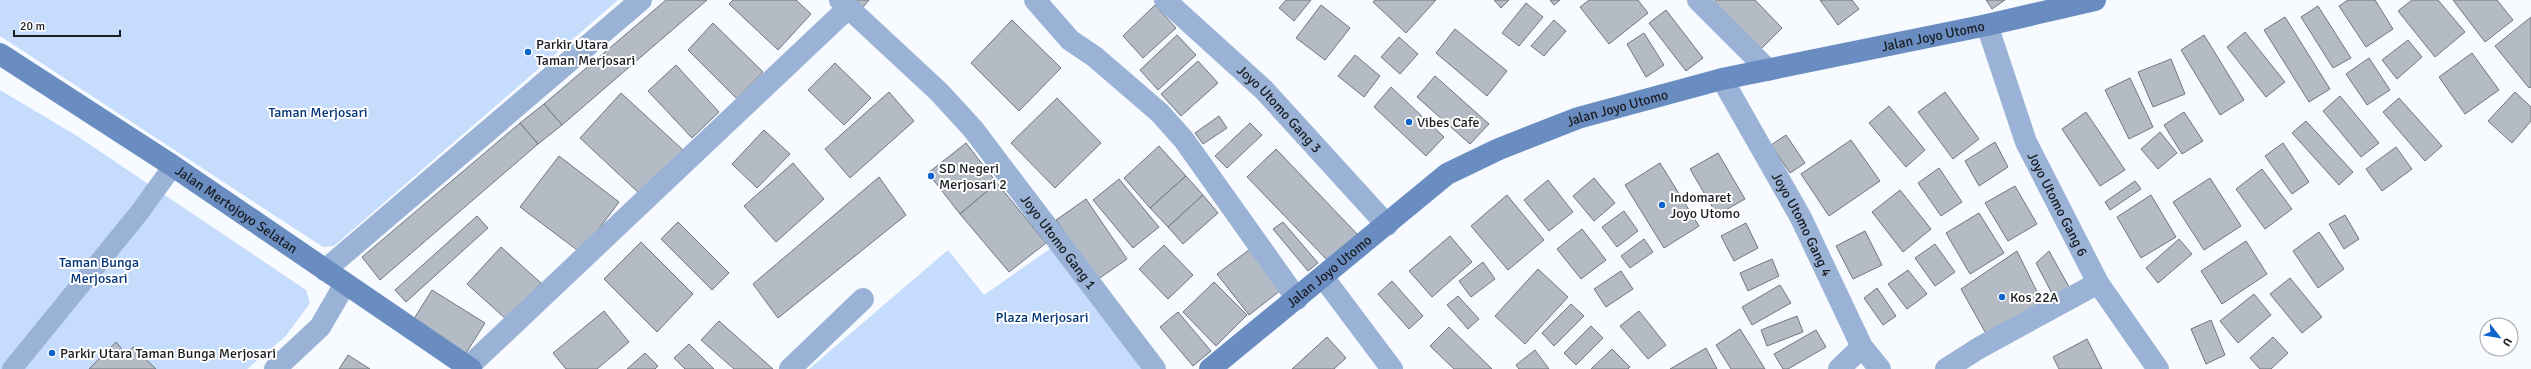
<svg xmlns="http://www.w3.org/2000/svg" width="2531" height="369" font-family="Signika,sans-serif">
<rect width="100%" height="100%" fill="#f7faff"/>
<g fill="#c6dcfd">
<polygon points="0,0 618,0 334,246 323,247 0,36"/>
<polygon points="0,90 77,136 306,290 310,303 285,337 247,369 0,369"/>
<polygon points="1054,246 1141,369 809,369 948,250 984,295"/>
</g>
<g fill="#b4bbc5" stroke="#707780">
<polygon points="666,0 707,0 562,125 544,104"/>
<polygon points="733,0 796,0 811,14 778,50 729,4"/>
<polygon points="855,0 869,0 863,7"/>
<polygon points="1286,0 1311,0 1294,21 1279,8"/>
<polygon points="1375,0 1436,0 1406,33 1373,2"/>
<polygon points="1494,0 1509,0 1501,8"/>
<polygon points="1550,0 1560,0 1554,5"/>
<polygon points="1589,0 1638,0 1648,13 1609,44 1580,7"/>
<polygon points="1716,0 1755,0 1782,28 1758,52 1712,4"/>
<polygon points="1820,0 1852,0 1859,9 1838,25"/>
<polygon points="1986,0 2005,0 1992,9"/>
<polygon points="2348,0 2375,0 2393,29 2366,47 2339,6"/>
<polygon points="2412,0 2438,0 2465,32 2435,57 2398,11"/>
<polygon points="2453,0 2497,0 2513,20 2485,42"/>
<polygon points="1526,3 1543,17 1519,46 1502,33"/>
<polygon points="1155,5 1176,28 1143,58 1123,36"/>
<polygon points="1321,5 1350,28 1325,60 1296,38"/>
<polygon points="2318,6 2351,58 2333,68 2301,17"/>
<polygon points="1666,10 1703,58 1686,71 1649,23"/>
<polygon points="2285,17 2330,89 2309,102 2264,30"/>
<polygon points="2531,17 2531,87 2529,88 2495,46"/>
<polygon points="1012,20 1061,68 1019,111 971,63"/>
<polygon points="1554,20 1566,31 1544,56 1531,46"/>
<polygon points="713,23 763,72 737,99 688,50"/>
<polygon points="1455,29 1507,71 1487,96 1436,53"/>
<polygon points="2245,32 2285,82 2266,97 2227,47"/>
<polygon points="1644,33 1664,65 1646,77 1627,44"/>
<polygon points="1177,35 1196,55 1158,90 1140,70"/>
<polygon points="2204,35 2244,100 2220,115 2181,50"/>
<polygon points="1399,37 1418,54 1400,74 1381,57"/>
<polygon points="2408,40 2422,57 2397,79 2382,60"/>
<polygon points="2472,53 2499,90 2465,114 2439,77"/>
<polygon points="1355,55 1380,76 1364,97 1338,76"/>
<polygon points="2369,58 2390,90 2367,105 2346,74"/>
<polygon points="2171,59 2185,94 2153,107 2138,72"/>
<polygon points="1198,61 1218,83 1181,116 1161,94"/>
<polygon points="835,63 871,98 844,125 808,90"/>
<polygon points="676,65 719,112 692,138 648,91"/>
<polygon points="1435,76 1489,124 1470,144 1417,97"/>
<polygon points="2130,78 2153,127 2129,139 2105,90"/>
<polygon points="1391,87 1444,137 1426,156 1374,107"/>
<polygon points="889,92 914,121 850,178 825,149"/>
<polygon points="1945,92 1979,139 1953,159 1918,112"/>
<polygon points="2515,92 2531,107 2531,121 2512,143 2488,121"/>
<polygon points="621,93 683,150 641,195 580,138"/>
<polygon points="2340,96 2379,143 2361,157 2323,111"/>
<polygon points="1057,98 1101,143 1055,188 1011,143"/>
<polygon points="2399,98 2442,146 2425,161 2383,112"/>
<polygon points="544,104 562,125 538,144 520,123"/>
<polygon points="1889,106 1925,150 1906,167 1869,123"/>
<polygon points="2086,112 2125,170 2100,186 2062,129"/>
<polygon points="2184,112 2203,141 2182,154 2164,125"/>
<polygon points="1219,116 1227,128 1203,144 1195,133"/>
<polygon points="2306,121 2353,172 2339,185 2292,133"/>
<polygon points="520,123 538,144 380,280 362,257"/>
<polygon points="1250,123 1262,135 1227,168 1215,156"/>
<polygon points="764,130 790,154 757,188 732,164"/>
<polygon points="2160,132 2177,153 2158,169 2141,149"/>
<polygon points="1786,135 1805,163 1790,173 1771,145"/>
<polygon points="1851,140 1880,181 1829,216 1801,174"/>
<polygon points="1995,142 2008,167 1979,186 1965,161"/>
<polygon points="966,143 997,183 960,214 928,173"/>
<polygon points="2283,143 2309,182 2292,194 2265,156"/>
<polygon points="1159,146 1186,176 1150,208 1124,178"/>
<polygon points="2396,147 2412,169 2382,191 2366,169"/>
<polygon points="1276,149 1358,235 1330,263 1247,177"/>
<polygon points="1718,153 1745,199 1717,215 1690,169"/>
<polygon points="559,156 619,202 581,253 520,207"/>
<polygon points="793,163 824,199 776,242 744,206"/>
<polygon points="1660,163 1699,226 1664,248 1625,185"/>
<polygon points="1939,168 1962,202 1941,216 1918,183"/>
<polygon points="2262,169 2292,209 2265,229 2236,189"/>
<polygon points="1186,176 1203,195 1168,227 1150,208"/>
<polygon points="879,177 906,215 778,318 753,284"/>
<polygon points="1594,178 1615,203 1594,221 1573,196"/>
<polygon points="2210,178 2241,226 2204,250 2173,202"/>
<polygon points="1119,179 1159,227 1133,248 1093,200"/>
<polygon points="1548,180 1573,212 1549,231 1524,200"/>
<polygon points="2135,181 2141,189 2110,210 2105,202"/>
<polygon points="997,183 1046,243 1009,272 960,214"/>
<polygon points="2015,186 2037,224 2008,241 1985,203"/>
<polygon points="1900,190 1931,229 1903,252 1872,212"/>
<polygon points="1203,195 1218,213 1183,244 1168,227"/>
<polygon points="1507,195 1544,240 1508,270 1471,226"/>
<polygon points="2151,195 2176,237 2141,258 2117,217"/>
<polygon points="1086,199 1127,259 1097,280 1056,220"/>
<polygon points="1624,211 1638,231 1617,247 1602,227"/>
<polygon points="1979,213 2004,253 1970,274 1946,233"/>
<polygon points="2345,215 2359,239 2344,249 2329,224"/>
<polygon points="477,216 488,228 406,302 395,290"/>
<polygon points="678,222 729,273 712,290 661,239"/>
<polygon points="1283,222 1318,263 1308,271 1273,229"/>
<polygon points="1746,223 1758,248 1734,261 1721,236"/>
<polygon points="1582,229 1606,260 1581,279 1557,249"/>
<polygon points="1865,231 1882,265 1853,279 1836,246"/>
<polygon points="2319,232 2344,269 2318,288 2293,251"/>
<polygon points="1450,236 1472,262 1432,297 1409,271"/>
<polygon points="1644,239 1653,252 1630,268 1621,256"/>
<polygon points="2179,239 2192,254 2158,283 2146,268"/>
<polygon points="2246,241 2267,274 2222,304 2201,271"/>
<polygon points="641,242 693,294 657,332 604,279"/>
<polygon points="1935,244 1955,272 1935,286 1915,258"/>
<polygon points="1164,245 1193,275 1168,299 1139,269"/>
<polygon points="501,247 541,283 507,320 467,284"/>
<polygon points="1250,249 1281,290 1249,315 1217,274"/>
<polygon points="2017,251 2043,304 1989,339 1961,289"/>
<polygon points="2049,251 2073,294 2057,303 2036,263"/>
<polygon points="1772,259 1779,276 1748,291 1740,273"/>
<polygon points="1483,262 1495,279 1471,297 1459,281"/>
<polygon points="1538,269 1568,297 1525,344 1495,316"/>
<polygon points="1908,270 1927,294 1907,309 1888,284"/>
<polygon points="1621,271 1633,289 1606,307 1594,289"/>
<polygon points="2290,278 2322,317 2302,333 2270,294"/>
<polygon points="1392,281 1423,316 1409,329 1378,294"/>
<polygon points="1214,282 1247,315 1216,346 1183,312"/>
<polygon points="1780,285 1791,303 1752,325 1742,307"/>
<polygon points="1877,288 1896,316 1883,325 1864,298"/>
<polygon points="432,290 485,323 463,358 410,325"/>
<polygon points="2254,294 2271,315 2238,343 2220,321"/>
<polygon points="1458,296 1479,319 1468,329 1447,305"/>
<polygon points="1571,304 1584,316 1554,346 1542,333"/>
<polygon points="604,311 629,342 597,369 566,369 553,353"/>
<polygon points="1639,311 1666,345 1648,359 1620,326"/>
<polygon points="1178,312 1211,351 1193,366 1160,327"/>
<polygon points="1797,316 1803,332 1767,346 1761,330"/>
<polygon points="2211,320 2225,355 2206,364 2191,329"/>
<polygon points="719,321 773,369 734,369 701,340"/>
<polygon points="1591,326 1603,338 1576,365 1564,353"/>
<polygon points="1449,327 1492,369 1454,369 1430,346"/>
<polygon points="1740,329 1765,369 1731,369 1716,345"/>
<polygon points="1816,330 1826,347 1788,369 1783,369 1774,354"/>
<polygon points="1327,337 1346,358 1334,369 1292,369"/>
<polygon points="2273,337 2288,353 2271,369 2260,369 2250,358"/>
<polygon points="2087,339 2102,369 2059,369 2053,357"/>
<polygon points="116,342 126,354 133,347 156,369 89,369"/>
<polygon points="689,344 714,369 685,369 674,358"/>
<polygon points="1706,348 1717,369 1670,369"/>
<polygon points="1612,349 1630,367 1628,369 1591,369"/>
<polygon points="1535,350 1549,369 1519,369 1516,365"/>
<polygon points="645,353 658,366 655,369 627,369"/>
<polygon points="348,355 370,369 339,369"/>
</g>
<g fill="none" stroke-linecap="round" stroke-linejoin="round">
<polyline stroke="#99b2d5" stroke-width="20" points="12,369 139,213 173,166"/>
<g stroke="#99b2d5" stroke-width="22">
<path id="s1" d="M840,0L939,92L973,129L1155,369"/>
<polyline points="1035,0 1070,40 1095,57 1160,113 1184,140 1297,299"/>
<path id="s2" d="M1165,0L1264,90L1387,225"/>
<polyline points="1698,0 1768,70"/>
<path id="s3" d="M1987,25L2026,142L2098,283L2158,369"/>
<path id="s4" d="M1722,79L1801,218L1862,347L1880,369"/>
<polyline points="325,270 641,0"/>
<polyline points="1323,277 1392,369"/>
<polyline points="275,369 320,327 345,284"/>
<polyline points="466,369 848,8"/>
<polyline points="790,369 863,299"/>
<polyline points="1839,369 1862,347"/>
<polyline points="1946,369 1979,348 2098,283"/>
</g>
<g stroke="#698dc1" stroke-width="22">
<path id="s5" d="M0,54L173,166L471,369"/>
<path id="s6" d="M1210,369L1447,174L1499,149L1578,118L1722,79L1987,25L2095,0"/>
</g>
</g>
<g fill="#0d64cd" stroke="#fff" stroke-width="1.5">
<circle cx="528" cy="52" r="4"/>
<circle cx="1409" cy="122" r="4"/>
<circle cx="931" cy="176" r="4"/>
<circle cx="1662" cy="205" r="4"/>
<circle cx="2002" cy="297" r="4"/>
<circle cx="52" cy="353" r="4"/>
</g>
<g text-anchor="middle" stroke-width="4" stroke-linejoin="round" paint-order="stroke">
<g font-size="14" fill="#1a1c20" stroke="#fff">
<text dy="5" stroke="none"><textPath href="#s6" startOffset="814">Jalan Joyo Utomo</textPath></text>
<text dy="5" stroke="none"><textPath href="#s2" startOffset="158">Joyo Utomo Gang 3</textPath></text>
<text dy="5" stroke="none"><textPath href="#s6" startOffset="490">Jalan Joyo Utomo</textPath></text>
<text dy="5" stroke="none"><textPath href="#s3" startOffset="193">Joyo Utomo Gang 6</textPath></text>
<text dy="5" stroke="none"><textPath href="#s5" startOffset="283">Jalan Mertojoyo Selatan</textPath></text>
<text dy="5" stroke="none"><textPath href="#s4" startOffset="166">Joyo Utomo Gang 4</textPath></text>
<text dy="5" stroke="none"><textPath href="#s1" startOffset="327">Joyo Utomo Gang 1</textPath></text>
<text dy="5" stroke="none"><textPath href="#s6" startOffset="154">Jalan Joyo Utomo</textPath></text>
</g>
<g font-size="14" fill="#1a1c20" stroke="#fff" text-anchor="start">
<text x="536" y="49">Parkir Utara<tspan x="536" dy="16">Taman Merjosari</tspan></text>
<text x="1417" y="127">Vibes Cafe</text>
<text x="939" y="173">SD Negeri<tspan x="939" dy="16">Merjosari 2</tspan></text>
<text x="1670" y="202">Indomaret<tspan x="1670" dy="16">Joyo Utomo</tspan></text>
<text x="2010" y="302">Kos 22A</text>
<text x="60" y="358">Parkir Utara Taman Bunga Merjosari</text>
</g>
<g font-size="14" fill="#003478" stroke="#fff">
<text x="318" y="117">Taman Merjosari</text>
<text x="99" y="267">Taman Bunga<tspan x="99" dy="16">Merjosari</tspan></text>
<text x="1042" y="322">Plaza Merjosari</text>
</g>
</g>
<g transform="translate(2499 337) rotate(121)"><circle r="19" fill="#ffffff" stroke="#a3a4a6"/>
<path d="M0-3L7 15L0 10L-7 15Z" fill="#0d64cd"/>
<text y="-6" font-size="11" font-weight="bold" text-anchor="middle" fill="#1a1c20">U</text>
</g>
<path d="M14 30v6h106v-6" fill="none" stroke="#1a1c20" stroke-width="2"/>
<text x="20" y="30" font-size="12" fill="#1a1c20" stroke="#ffffff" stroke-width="3" paint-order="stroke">20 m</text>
</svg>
